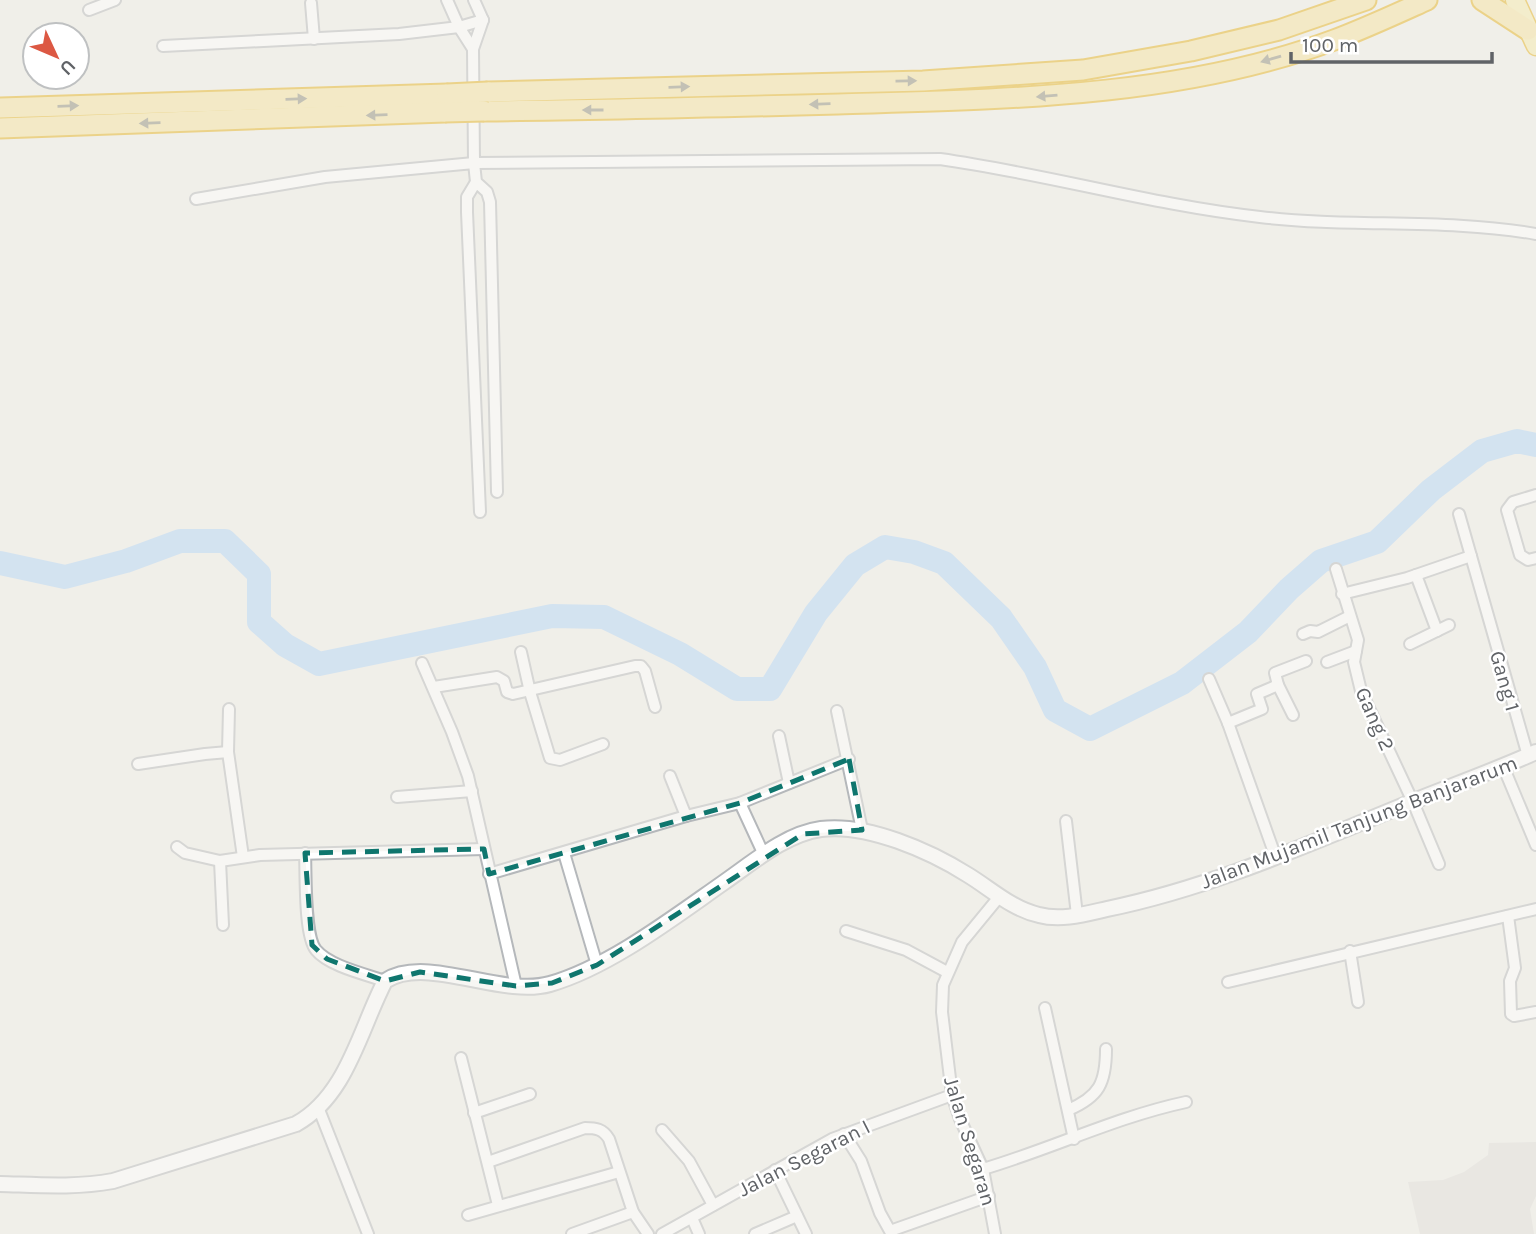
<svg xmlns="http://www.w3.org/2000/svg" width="1536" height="1234" font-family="Karla,sans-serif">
<rect width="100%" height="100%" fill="#f0efe9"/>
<polygon fill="#dfdeda" points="1536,1142 1536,1196 1530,1209 1534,1234 1420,1234 1408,1182 1443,1180 1464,1172 1488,1155 1489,1143"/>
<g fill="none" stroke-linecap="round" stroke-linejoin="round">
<polyline stroke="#b0d5f8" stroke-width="24" points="0,563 65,577 126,561 180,541 225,541 259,574 259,622 285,645 319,664 552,616 604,617 680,654 737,689 770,689 816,613 855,565 885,547 914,552 944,563 1001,618 1035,667 1055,710 1090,729 1182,683 1248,632 1289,589 1321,561 1377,542 1431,490 1482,451 1517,441 1536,445"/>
<g stroke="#b5b8bb" stroke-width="14">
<g id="minor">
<polyline points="447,0 459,27 473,49"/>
<path d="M474,0L483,20L473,49L474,163L940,159C1047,174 1152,205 1260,217C1351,228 1445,218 1536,234"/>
<polyline points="311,3 314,39"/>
<polyline points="89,10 115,0"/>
<polyline points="163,46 399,34 459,27 483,20"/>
<polyline points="476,182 467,197 467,212 480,512"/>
<polyline points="196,199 325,177 474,163 476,182 487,192 490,202 497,492"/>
<polyline points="1536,495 1513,502 1507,510 1520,555 1528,560 1536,558"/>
<polyline points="1459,514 1528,756"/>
<polyline points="1336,569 1358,640 1354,662 1361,691 1413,802 1439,864"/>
<polyline points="1416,575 1437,631"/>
<polyline points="1342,594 1407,578 1471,556"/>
<polyline points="1303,634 1310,631 1318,632 1350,616"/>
<polyline points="1410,644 1449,625"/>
<polyline points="521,652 530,692 550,758 560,760 603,744"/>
<polyline points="1327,662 1356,651"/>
<polyline points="422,663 452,732 468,776 516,986"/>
<polyline points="1209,679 1228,723 1276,858"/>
<polyline points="1278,685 1293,715"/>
<polyline points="434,687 497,677 504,681 507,692 513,694 635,666 641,666 645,671 655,707"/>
<polyline points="229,709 228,752 243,857"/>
<polyline points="837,711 862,830"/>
<polyline points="1228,723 1262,709 1257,694 1278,685 1275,673 1306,661"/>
<polyline points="779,736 789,783"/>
<polyline points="138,764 205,754 228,752"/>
<polyline points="1503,766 1536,845"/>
<polyline points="670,776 686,816"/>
<polyline points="397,797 472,791"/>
<polyline points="740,803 764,855"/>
<polyline points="1066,821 1077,915"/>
<polyline points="177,847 185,853 220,861 260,855 484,849"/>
<path d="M305,853C306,874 304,936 316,950C329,966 365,974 385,981"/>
<polyline points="564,853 597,965"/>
<polyline points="220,861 223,925"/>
<polyline points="489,874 686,816 740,803 849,759"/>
<polyline points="1508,916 1515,968 1510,981 1511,1014 1514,1016 1536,1012"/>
<polyline points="846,931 906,950 947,972"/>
<polyline points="1350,951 1358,1002"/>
<polyline points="1228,982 1536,909"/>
<polyline points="1045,1008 1074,1139"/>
<polyline points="461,1058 498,1205"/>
<polyline points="318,1107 368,1234"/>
<path d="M1068,1110C1099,1097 1106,1083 1106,1049"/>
<polyline points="474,1113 530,1094"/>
<polyline points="662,1130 689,1161 713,1205"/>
<polyline points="844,1134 861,1161 880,1213 890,1231 989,1196"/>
<path d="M488,1162L585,1128C596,1128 603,1129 609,1139L633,1212L648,1234"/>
<path d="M983,1169C1051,1149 1116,1117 1186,1102"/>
<polyline points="775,1170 806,1234"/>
<polyline points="468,1215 619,1172"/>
<polyline points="692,1218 699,1234"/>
<polyline points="572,1234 633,1212"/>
<polyline points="662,1234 832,1139 952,1095"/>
<polyline points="755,1234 797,1216"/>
<polyline points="995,1234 983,1169 960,1119 952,1095 942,1012 943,985 962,942 999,897"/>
</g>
</g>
<g stroke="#b5b8bb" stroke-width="18">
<path id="tertiary" d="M0,1184C38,1185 75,1188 113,1181L296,1124C347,1096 360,1029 385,981C426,954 501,998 550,984C609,967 673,918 723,883C752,863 785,834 821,829C867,823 930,851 968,875C991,889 1012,909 1039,915C1061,921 1085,914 1107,909C1214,887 1313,842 1414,801C1454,785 1496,770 1536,752"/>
</g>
<g stroke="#e5b014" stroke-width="21">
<polyline id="trunk" points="1515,0 1536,46"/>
</g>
<g stroke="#e5b014" stroke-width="23">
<g id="motorway">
<polyline points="1482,0 1528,30"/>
<polyline points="488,92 923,81 1083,70 1191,51 1279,30 1366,0"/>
<polyline points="0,108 447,94"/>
<path d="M484,111C602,110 720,107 838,104C1002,99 1178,98 1334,40C1366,28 1396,14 1427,0"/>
<polyline points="0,128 445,112"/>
</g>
</g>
<use href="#minor" stroke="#fff" stroke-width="10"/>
<use href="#tertiary" stroke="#fff" stroke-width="14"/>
<use href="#trunk" stroke="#f7eaa8" stroke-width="18"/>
<use href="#motorway" stroke="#f5e39b" stroke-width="19"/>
<g stroke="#e5b014" stroke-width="23" stroke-linecap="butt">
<g id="motorway-bridge">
<polyline points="447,94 488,92"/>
<polyline points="445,112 484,111"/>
</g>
</g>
<use href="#motorway-bridge" stroke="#f5e39b" stroke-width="19"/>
</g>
<defs><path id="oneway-solid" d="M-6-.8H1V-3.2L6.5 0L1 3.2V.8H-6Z" transform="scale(1.75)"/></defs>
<g fill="#8d8977">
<use href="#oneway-solid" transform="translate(1271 59) rotate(164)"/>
<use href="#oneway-solid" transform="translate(906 81) rotate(-1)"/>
<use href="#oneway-solid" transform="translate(679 87) rotate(-2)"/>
<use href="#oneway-solid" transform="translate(1047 96) rotate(175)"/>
<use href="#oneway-solid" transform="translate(296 99) rotate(-2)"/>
<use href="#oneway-solid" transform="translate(820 104) rotate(178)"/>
<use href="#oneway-solid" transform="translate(68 106) rotate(-2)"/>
<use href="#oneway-solid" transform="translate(593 110) rotate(180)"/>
<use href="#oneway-solid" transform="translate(377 115) rotate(178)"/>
<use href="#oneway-solid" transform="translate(150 123) rotate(178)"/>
</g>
<path d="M0 0H1536V1234H0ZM849,759L862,830L803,834L597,965L552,983L516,986L420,972L385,981L327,959L312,945L305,853L484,849L489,874L740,803Z" fill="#f0efe9" fill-opacity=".55" fill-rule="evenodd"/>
<path fill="none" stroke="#0f766e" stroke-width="5" stroke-dasharray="14 9" stroke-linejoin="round" d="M849,759L862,830L803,834L597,965L552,983L516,986L420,972L385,981L327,959L312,945L305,853L484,849L489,874L740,803Z"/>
<g text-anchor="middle" stroke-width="5" stroke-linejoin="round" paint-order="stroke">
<g font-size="21" fill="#606367" stroke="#fff">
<text transform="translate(1505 681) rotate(74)" y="7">Gang 1</text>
<text transform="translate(1375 719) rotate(66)" y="7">Gang 2</text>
<text transform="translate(1359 822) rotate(-21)" y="7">Jalan Mujamil Tanjung Banjararum</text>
<text transform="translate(970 1141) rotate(73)" y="7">Jalan Segaran</text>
<text transform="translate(804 1158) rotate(-27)" y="7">Jalan Segaran I</text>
</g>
</g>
<g transform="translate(56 56) rotate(134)"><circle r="33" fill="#ffffff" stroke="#bfc1c2" stroke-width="2"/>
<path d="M0-5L12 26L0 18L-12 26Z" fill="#dc5843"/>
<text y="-10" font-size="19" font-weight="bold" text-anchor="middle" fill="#606367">U</text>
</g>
<path d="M1291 52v10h201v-10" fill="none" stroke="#606367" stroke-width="3.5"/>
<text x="1302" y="52" font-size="21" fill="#606367" stroke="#ffffff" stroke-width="5" paint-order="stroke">100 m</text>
</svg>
